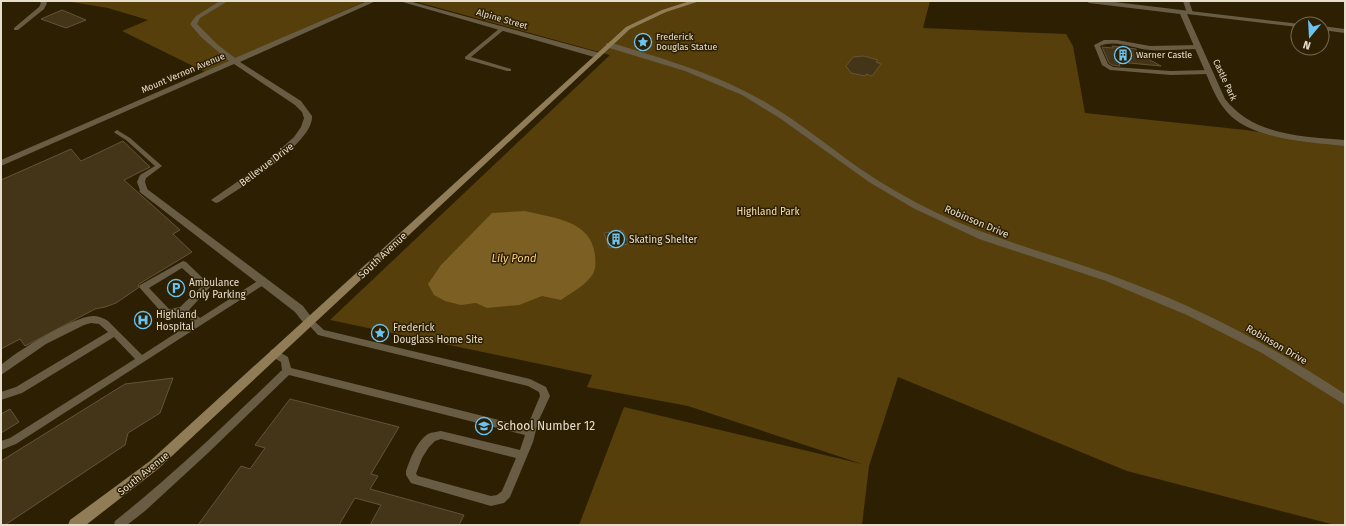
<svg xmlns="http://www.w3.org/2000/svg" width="1346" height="526" font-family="'Fira Sans',sans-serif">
<rect width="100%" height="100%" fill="#2d1f02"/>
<g fill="#563f0a">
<polygon points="65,1 366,1 205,72 122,31 148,20 108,8"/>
<polygon points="414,1 930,1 923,28 1066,34 1073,46 1085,113 1246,130 1345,145 1345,525 1335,525 1127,471 898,377 869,466 862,525 579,525 624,407 862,464 688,406 587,387 592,375 330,320 610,55"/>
</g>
<path fill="#7c5f23" d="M525,211C553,218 591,220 595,255C596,265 596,273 588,280C581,288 569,294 561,300L542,296L519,305L487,308L476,303L461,305L445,301L434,295L428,284L441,265L492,213Z"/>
<g fill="#443518" stroke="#635436">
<polygon points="62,10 86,20 66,28 41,19"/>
<polygon points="1112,46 1136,49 1137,53 1161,66 1119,62 1120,66 1112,65 1109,63 1102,47 1113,48"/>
<polygon points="864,56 878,60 876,62 881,64 872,76 866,74 865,76 851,73 846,66 853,57"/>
<polygon points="123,141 150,167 124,180 180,230 173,234 192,252 139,284 138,288 116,303 105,307 95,309 25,346 20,339 1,349 1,180 71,149 81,161"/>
<polygon points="623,230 628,244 609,248 604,233"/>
<polygon points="173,378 160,413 128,433 125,445 5,525 1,525 1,461 125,384"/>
<polygon points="290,399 399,427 371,474 378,476 370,489 464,515 459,525 370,525 381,505 355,498 339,525 198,525 241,466 250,469 265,448 255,445"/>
<polygon points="10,409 19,422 1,433 1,414"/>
</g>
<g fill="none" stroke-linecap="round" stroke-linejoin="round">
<g fill="#685c45" fill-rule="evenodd">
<polygon points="1183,1 1189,1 1193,13 1192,14 1187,13"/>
<polygon points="500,28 505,29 471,57 511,69 511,71 507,71 465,59 465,57"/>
<path d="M1104,40H1117L1150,46L1198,45L1201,47L1198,49C1182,49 1166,51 1150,50C1134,49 1116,39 1100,46L1108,64L1113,67L1171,71L1209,70L1212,72L1209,74L1171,75L1110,70L1102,65L1094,45Z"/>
<polygon points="117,130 130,138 162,166 146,178 145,182 148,191 147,193 141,193 137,182 140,175 155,166 126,140 115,133 114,132"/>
<path d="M183,261L186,262L211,286L189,310L200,318L259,280H265L266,282L265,284L16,444L1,450V441L10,438L135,359L114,337L22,393L1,400V392L16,387L108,332L99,324L91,323L84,325L46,344L1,375V365C17,351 72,317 93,316C98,316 104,318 108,321L142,355L193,322L182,313L167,316L164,315L139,287L140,285ZM182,268L202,286L180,307L169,309L149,288Z"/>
<path d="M310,319L313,320L324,330L530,379L546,387L550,396L538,422L533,442L510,497L504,503L491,506L411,483L406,475V471C410,459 417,441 428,434C432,432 437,432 441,431L520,450L525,435L289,375L208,453L145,511L127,525H114L115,521C174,474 228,422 282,370L281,362L271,356L270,353L271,350L274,349L288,357L291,368L527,427L540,396L539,392L528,386L318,335L306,322L307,320ZM441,439L516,458L502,491L497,495L491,496L418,476L416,474L417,471L422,458L429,447L435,441Z"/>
</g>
<g fill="#685c45" fill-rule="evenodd">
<polygon points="39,1 46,1 47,3 44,9 18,30 14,30 14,28 39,7 41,3"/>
<path d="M220,1H228L200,18L197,24L218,45L235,58L367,1H376L240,62L301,101L312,116C314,143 240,188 219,202L216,203L211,200L267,161L294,137L301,127L304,118L302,112L295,105L234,64L1,166V160L229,61L201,37L190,24L196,16Z"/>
<polygon points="399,1 409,1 600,53 601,55 600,57 594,57"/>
<path d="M1086,1H1106L1300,24H1298V27L1187,14L1225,99C1254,136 1302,136 1345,140V146C1311,142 1251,140 1227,112C1216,100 1211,85 1204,69C1196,51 1188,32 1180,14L1089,3Z"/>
<polygon points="1322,26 1345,29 1345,33 1322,30"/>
<path d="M606,43H612C664,59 717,74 765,102C798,121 828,146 859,168C884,185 910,200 937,213C1001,243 1069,258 1134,284C1209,312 1278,350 1345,394V405L1262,353L1189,316L1106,281L979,239L913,208L869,182L781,119L742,95L685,71L606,47Z"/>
<path d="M144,188L147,189L303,306L315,322L314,325C305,328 300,318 295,312L141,193L139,191Z"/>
</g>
<polygon fill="#907c57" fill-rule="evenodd" points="690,1 700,1 666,12 630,29 158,469 86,525 68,525 70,520 150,461 626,27 662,10"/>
</g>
<defs>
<g id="sight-ring" transform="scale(0.9)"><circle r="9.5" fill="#2d1f02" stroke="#6ac3f1" stroke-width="1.5"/><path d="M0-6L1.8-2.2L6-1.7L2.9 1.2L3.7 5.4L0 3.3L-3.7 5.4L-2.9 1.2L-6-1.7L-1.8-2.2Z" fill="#6ac3f1"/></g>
<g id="building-ring" transform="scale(0.9)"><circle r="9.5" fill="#2d1f02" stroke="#6ac3f1" stroke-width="1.5"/><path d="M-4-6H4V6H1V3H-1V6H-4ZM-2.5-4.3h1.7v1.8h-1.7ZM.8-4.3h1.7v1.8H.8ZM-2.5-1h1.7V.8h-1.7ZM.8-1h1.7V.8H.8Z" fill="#6ac3f1"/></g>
<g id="parking-ring" transform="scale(0.9)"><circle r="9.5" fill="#2d1f02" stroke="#6ac3f1" stroke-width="1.5"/><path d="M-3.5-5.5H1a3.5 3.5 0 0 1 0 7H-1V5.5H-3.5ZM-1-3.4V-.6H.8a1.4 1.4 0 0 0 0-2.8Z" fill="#6ac3f1"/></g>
<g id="hospital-ring" transform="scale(0.9)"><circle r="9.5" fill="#2d1f02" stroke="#6ac3f1" stroke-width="1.5"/><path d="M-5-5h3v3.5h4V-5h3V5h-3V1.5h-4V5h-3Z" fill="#6ac3f1"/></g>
<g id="school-ring" transform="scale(0.9)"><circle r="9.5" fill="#2d1f02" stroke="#6ac3f1" stroke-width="1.5"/><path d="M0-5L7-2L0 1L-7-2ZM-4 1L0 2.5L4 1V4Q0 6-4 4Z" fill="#6ac3f1"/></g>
</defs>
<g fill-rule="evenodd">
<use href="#sight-ring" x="643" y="42"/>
<use href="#building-ring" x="1123" y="55"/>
<use href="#building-ring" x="616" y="239"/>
<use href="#parking-ring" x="176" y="288"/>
<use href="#hospital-ring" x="143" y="320"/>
<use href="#sight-ring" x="380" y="333"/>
<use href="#school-ring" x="484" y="426"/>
</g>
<g text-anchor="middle" stroke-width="3" stroke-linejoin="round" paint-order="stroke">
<g font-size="9" fill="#e7dece" stroke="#2d1f02">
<text transform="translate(502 19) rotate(16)" y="3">Alpine Street</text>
<text transform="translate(183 73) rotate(-23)" y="3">Mount Vernon Avenue</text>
<text transform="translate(1225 80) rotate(65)" y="3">Castle Park</text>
</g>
<g font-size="9" fill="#e7dece" stroke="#2d1f02" text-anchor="start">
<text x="656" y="40">Frederick<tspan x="656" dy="10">Douglas Statue</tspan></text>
<text x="1136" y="58">Warner Castle</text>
</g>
<g font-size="10" fill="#e7dece" stroke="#2d1f02">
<text transform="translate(266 164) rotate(-37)" y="4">Bellevue Drive</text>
<text transform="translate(977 221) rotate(23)" y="4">Robinson Drive</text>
<text transform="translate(382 255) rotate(-43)" y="4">South Avenue</text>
<text transform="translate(1277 344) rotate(30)" y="4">Robinson Drive</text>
<text transform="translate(143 473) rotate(-39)" y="4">South Avenue</text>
</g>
<g font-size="10" fill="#f9e0af" stroke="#2d1f02">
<text x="768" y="215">Highland Park</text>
</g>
<g font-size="10" fill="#e7dece" stroke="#2d1f02" text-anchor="start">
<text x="629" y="243">Skating Shelter</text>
<text x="189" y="286">Ambulance<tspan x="189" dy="12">Only Parking</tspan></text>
<text x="156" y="318">Highland<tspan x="156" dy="12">Hospital</tspan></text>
<text x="393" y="331">Frederick<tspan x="393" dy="12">Douglass Home Site</tspan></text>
</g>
<g font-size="11" font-style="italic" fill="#fed27d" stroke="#2d1f02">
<text x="514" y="262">Lily Pond</text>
</g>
<g font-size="12" fill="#e7dece" stroke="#2d1f02" text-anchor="start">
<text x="497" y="430">School Number 12</text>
</g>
</g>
<rect width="1346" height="526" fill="none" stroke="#e7dece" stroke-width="4"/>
<g transform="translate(1310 36) rotate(198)"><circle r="19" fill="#2d1f02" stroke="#776b54"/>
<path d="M0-3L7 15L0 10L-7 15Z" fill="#6ac3f1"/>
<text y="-6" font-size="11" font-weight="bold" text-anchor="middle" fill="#e7dece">N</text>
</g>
</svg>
